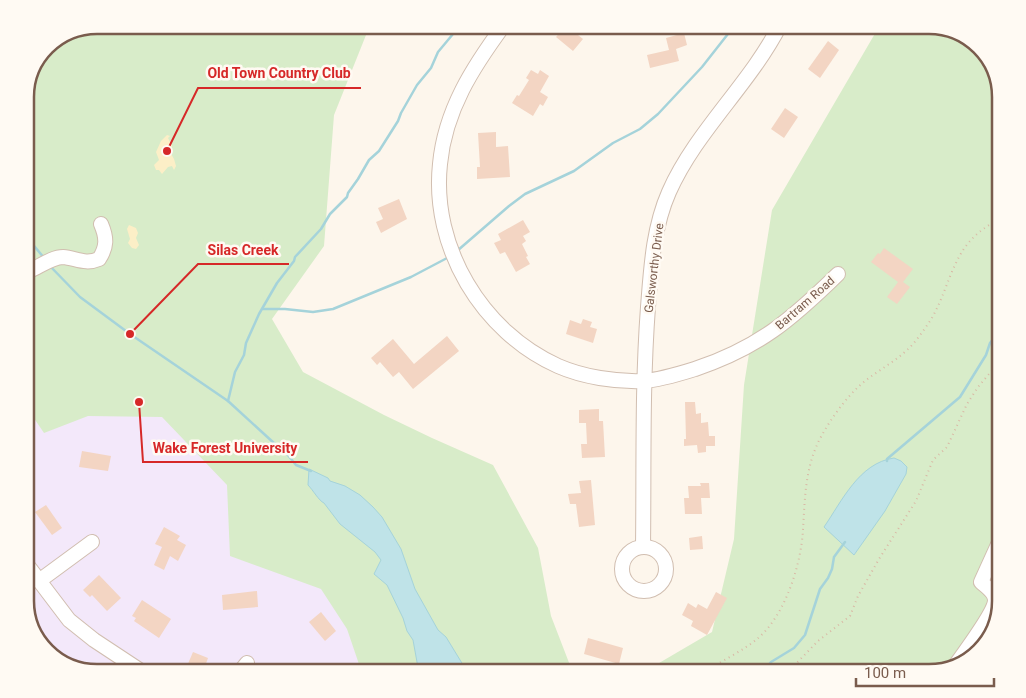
<svg xmlns="http://www.w3.org/2000/svg" width="1026" height="698" font-family="Roboto,sans-serif">
<rect width="100%" height="100%" fill="#fdf6ec"/>
<polygon fill="#f3e8fa" points="91,273 396,673 97,673 57,661 34,637 25,606 25,281"/>
<g fill="#d8ecc9">
<polygon points="97,25 370,25 334,115 324,246 272,319 303,372 384,415 432,438 493,465 538,548 551,616 573,673 362,673 347,629 321,589 230,556 227,485 162,417 88,416 44,433 25,405 25,92 46,46"/>
<polygon points="880,25 925,25 978,47 993,65 1001,97 1001,601 989,641 961,665 929,673 642,673 712,632 734,539 744,385 772,210"/>
</g>
<g fill="#fcefc7">
<polygon points="167,135 170,136 168,138 172,146 170,152 174,159 176,166 174,170 172,166 168,167 162,174 159,170 156,170 154,165 159,160 156,152 161,141"/>
<polygon points="129,225 136,228 138,233 136,238 139,245 136,249 132,248 128,243 130,239 127,229"/>
</g>
<g fill="#bfe3e8" stroke="#a5d3da">
<path d="M894,458L901,461L907,467L906,474L885,511L854,555L824,527C842,501 859,463 894,458Z"/>
<path d="M309,469L328,478L330,481L345,486L360,495L373,507L382,517L401,549L415,589L438,630L446,637L468,673H419L413,640L407,631L403,618L387,585L374,574L381,560L375,552L340,524L324,503C319,501 313,490 308,485Z"/>
</g>
<g fill="none" stroke-linecap="round" stroke-linejoin="round">
<g stroke="#a5d3da" stroke-width="2.5">
<polyline points="25,235 45,259"/>
<polyline points="457,251 509,206 525,194 574,171 613,143 640,129 658,114 702,67 735,25"/>
<polyline points="49,265 80,297 130,334 228,401 275,444 283,449 296,465 311,471"/>
<polyline points="263,309 285,309 313,312 333,309 411,277 449,257"/>
<polyline points="228,401 235,372 244,355 246,343 259,314 277,283 294,261 295,257 321,229 330,214 347,197 348,193 358,179 369,160 379,151 398,121 401,113 417,85 431,68 438,52 453,34 454,25"/>
<polyline points="887,461 887,459 960,397 986,355 990,343 1001,329"/>
<polyline points="762,673 771,662 794,648 805,635 820,589 828,578 832,569 834,557 845,542"/>
</g>
</g>
<g fill="#f3d5c3">
<polygon points="567,25 586,25 578,35 583,39 573,51 556,37"/>
<polygon points="684,33 687,45 676,49 679,61 650,68 647,55 669,50 666,38"/>
<polygon points="828,41 839,50 820,78 808,69"/>
<polygon points="531,70 538,74 540,70 549,76 540,92 548,97 543,106 540,104 533,116 512,103 517,95 519,96 529,80 526,78"/>
<polygon points="785,108 798,117 784,138 771,129"/>
<polygon points="496,132 496,147 508,146 510,177 477,179 477,167 480,167 478,133"/>
<polygon points="399,199 407,219 381,233 376,222 383,219 378,208"/>
<polygon points="523,220 530,232 523,236 526,241 522,244 528,256 526,257 530,264 516,272 505,252 500,254 494,243 501,240 498,234"/>
<polygon points="884,248 913,269 903,282 910,287 897,304 887,297 898,282 871,262 878,253 880,254"/>
<polygon points="583,319 592,322 590,327 597,329 593,343 566,334 570,320 581,324"/>
<polygon points="447,336 459,351 413,389 399,372 393,377 380,362 377,365 371,358 393,339 414,364"/>
<polygon points="685,402 695,402 696,414 701,413 701,423 708,422 709,436 715,436 715,446 706,446 706,452 698,453 697,445 684,446 684,439 686,439"/>
<polygon points="599,409 599,421 603,421 605,457 582,458 581,444 587,444 586,423 579,423 579,410"/>
<polygon points="82,451 111,456 108,471 79,467"/>
<polygon points="591,480 595,525 579,527 576,504 570,504 568,494 581,493 579,481"/>
<polygon points="700,483 709,483 710,498 701,498 702,514 685,514 684,498 689,498 688,486 701,486"/>
<polygon points="46,505 62,528 52,535 35,512"/>
<polygon points="164,527 180,536 177,540 186,545 178,561 170,556 164,570 154,565 162,547 155,544"/>
<polygon points="702,536 703,549 690,550 689,538"/>
<polygon points="99,575 121,598 107,611 92,595 90,597 83,590"/>
<polygon points="257,591 258,607 223,610 222,595"/>
<polygon points="716,592 727,598 707,635 691,626 693,621 682,615 688,603 696,608 698,604 707,609"/>
<polygon points="142,600 171,619 159,638 134,621 136,618 132,616"/>
<polygon points="321,612 336,631 325,641 309,622"/>
<polygon points="588,638 623,648 619,664 584,654"/>
<polygon points="193,652 208,658 203,672 187,666"/>
</g>
<g fill="none" stroke-linecap="round" stroke-linejoin="round">
<g stroke="#d1beb0" stroke-width="16">
<g id="minor">
<path d="M504,25C473,67 445,110 440,164C431,247 482,332 558,366C583,377 616,382 643,381C660,380 679,374 695,369C758,348 791,320 838,274"/>
<path d="M25,271H29C39,267 52,257 63,257C76,258 85,265 99,259C107,247 107,238 101,224"/>
<circle cx="644" cy="569" r="22"/>
<path d="M643,547C644,467 642,387 648,307C651,269 653,228 669,192C696,131 750,84 780,25"/>
<polyline points="25,562 69,620 94,640 144,673"/>
<polyline points="39,581 92,542"/>
<path d="M954,667C962,656 995,611 995,600C995,592 986,587 981,582L1001,538"/>
<polyline points="239,673 247,663"/>
</g>
</g>
<g stroke="#d9b8a5" stroke-width="2" stroke-dasharray="1 4" stroke-linecap="butt">
<path d="M703,673C719,662 743,651 757,639C785,616 801,565 803,530C805,497 805,465 822,435C831,419 843,402 856,389C871,374 891,365 907,350C916,342 923,331 930,321C946,296 951,261 971,240C979,231 990,224 1001,218"/>
<polyline points="787,673 818,641 850,616 858,596 879,559 916,501 933,460 947,447 967,404 978,387 1001,360"/>
</g>
<use href="#minor" stroke="#fff" stroke-width="14"/>
</g>
<g text-anchor="middle" stroke-width="5" stroke-linejoin="round" paint-order="stroke">
<g font-size="12" fill="#7a5c4d" stroke="#fffaf3">
<text transform="translate(654 268) rotate(-83)" y="4">Galsworthy Drive</text>
<text transform="translate(805 303) rotate(-41)" y="4">Bartram Road</text>
</g>
</g>
<path d="M0 0H1026V698H0ZM97 34H929A63 63 0 0 1 992 97V601A63 63 0 0 1 929 664H97A63 63 0 0 1 34 601V97A63 63 0 0 1 97 34Z" fill="#fffaf3" fill-rule="evenodd"/>
<path fill="none" stroke="#7a5c4d" stroke-width="2.5" d="M97 34H929A63 63 0 0 1 992 97V601A63 63 0 0 1 929 664H97A63 63 0 0 1 34 601V97A63 63 0 0 1 97 34Z"/>
<path fill="none" stroke="#d62828" stroke-width="2" d="M167 151L198 88H361M130 334L198 264H289M139 402L143 462H308"/>
<g fill="#d62828" stroke="#fffaf3" stroke-width="2">
<circle cx="167" cy="151" r="5"/>
<circle cx="130" cy="334" r="5"/>
<circle cx="139" cy="402" r="5"/>
</g>
<g font-size="14" text-anchor="middle" font-weight="bold" fill="#d62828" stroke="#fffaf3" stroke-width="5" stroke-linejoin="round" paint-order="stroke">
<text x="279" y="78">Old Town Country Club</text>
<text x="243" y="255">Silas Creek</text>
<text x="225" y="453">Wake Forest University</text>
</g>
<path d="M856 678v8h138v-8" fill="none" stroke="#7a5c4d" stroke-width="2.5"/>
<text x="864" y="678" font-size="15" fill="#7a5c4d" stroke="#fffaf3" stroke-width="4" paint-order="stroke">100 m</text>
</svg>
